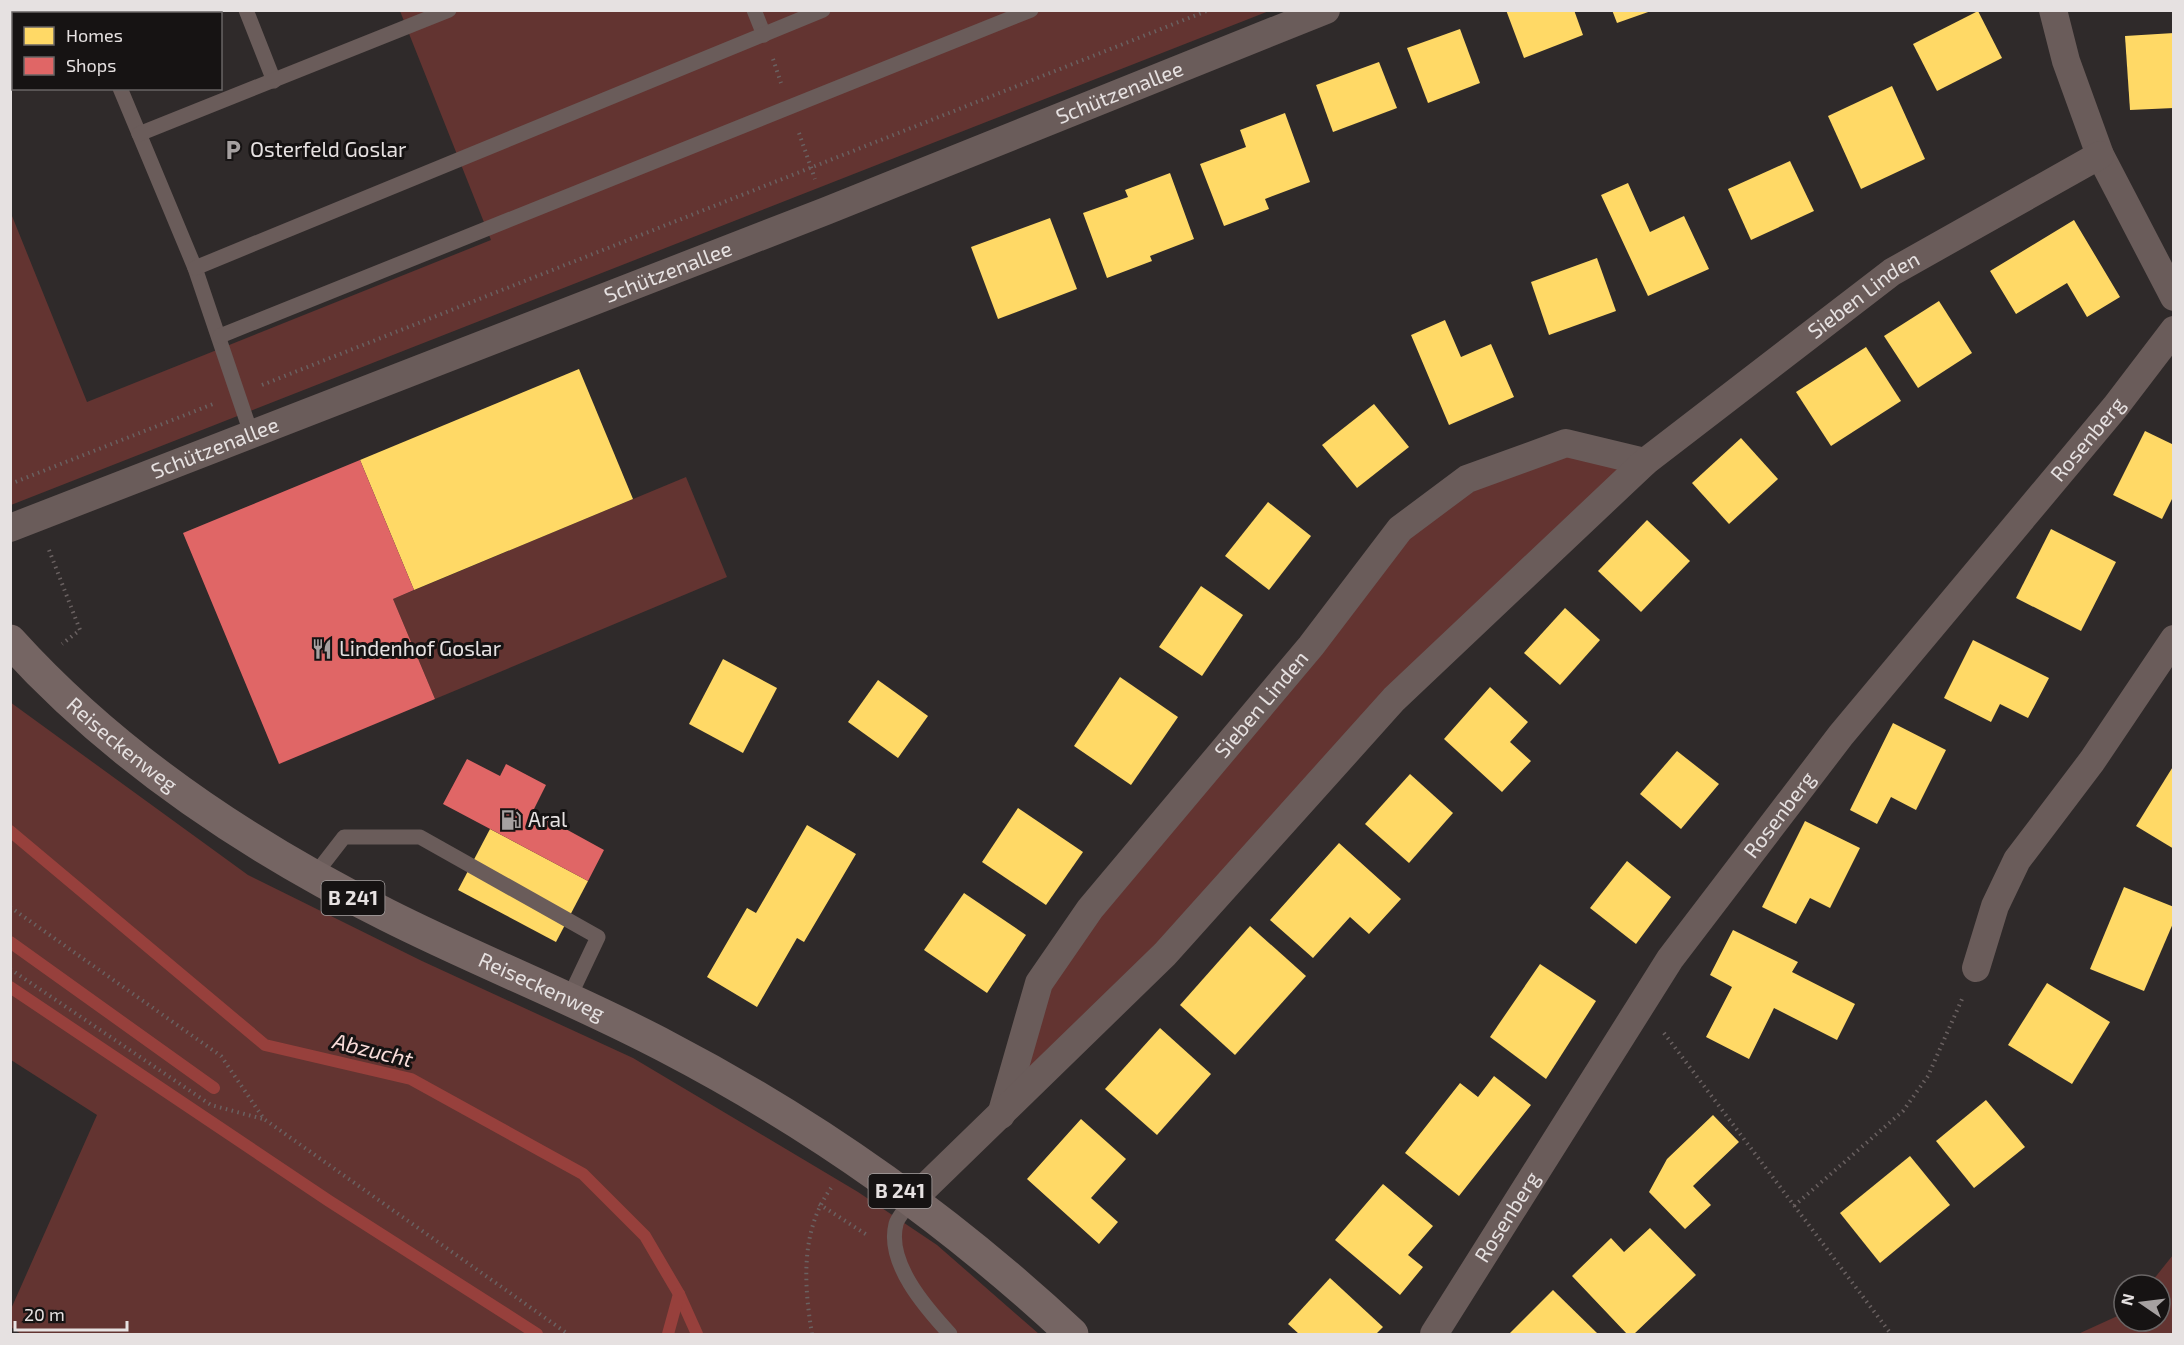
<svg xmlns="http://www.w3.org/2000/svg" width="2184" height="1345" font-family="'Exo 2',sans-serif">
<rect width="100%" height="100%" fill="#2f2a2a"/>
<g fill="#633431">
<polygon points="400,11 1269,11 11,505 10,211 87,402 491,240"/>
<polygon points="1566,443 1645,462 1000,1117 1039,983 1400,529"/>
<polygon points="686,477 727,577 435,699 393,599"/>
<polygon points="10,702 248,875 422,961 633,1058 858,1192 937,1245 1039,1334 21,1334 11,1327 11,1309 97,1115 11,1060"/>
<polygon points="2173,1255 2173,1334 2078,1334 2124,1313 2124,1321 2160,1321 2160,1285 2149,1285"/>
</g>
<g fill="#ffd966">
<polygon points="1506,10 1574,10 1583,35 1524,58"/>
<polygon points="1612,10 1651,10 1651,11 1617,23"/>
<polygon points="1978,11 2002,58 1937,91 1913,44"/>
<polygon points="1460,29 1480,83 1428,103 1407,48"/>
<polygon points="2174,33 2174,108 2130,110 2125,36"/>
<polygon points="1379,62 1397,108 1333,132 1316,85"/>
<polygon points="1892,86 1925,159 1861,189 1828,116"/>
<polygon points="1285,113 1310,182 1265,199 1269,209 1224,226 1200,164 1246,147 1240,130"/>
<polygon points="1790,161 1814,211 1751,240 1728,189"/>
<polygon points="1170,173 1194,239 1150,256 1152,261 1107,278 1083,213 1128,197 1125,190"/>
<polygon points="1628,183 1650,232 1684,216 1709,269 1648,296 1601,195"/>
<polygon points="1050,218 1077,289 998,319 971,247"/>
<polygon points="2074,220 2120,297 2087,317 2067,283 2016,314 1990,271"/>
<polygon points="1597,258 1616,311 1549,335 1531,282"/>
<polygon points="1939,301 1972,353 1918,388 1884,336"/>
<polygon points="1445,320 1461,357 1491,344 1514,397 1449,425 1411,335"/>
<polygon points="1866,347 1901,401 1831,446 1796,392"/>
<polygon points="579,369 633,499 414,590 360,460"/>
<polygon points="1374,404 1409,447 1357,488 1322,445"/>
<polygon points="2145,431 2174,445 2174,495 2162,519 2113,495"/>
<polygon points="1741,438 1778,479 1729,524 1692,483"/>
<polygon points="1268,502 1311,536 1269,590 1225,556"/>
<polygon points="1647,520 1690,561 1641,612 1598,571"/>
<polygon points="2051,529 2116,562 2081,631 2016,598"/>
<polygon points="1201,586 1243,615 1202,676 1159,647"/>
<polygon points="1565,608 1600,640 1560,685 1524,653"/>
<polygon points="1973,640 2049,678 2028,718 2000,704 1991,722 1944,698"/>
<polygon points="723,659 777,688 743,753 689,724"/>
<polygon points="1120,677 1178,717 1131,785 1074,746"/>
<polygon points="878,680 928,716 898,758 848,722"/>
<polygon points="1490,687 1528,722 1510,742 1531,761 1502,792 1444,739"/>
<polygon points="1893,723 1946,750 1916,810 1891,797 1877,824 1850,810"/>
<polygon points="1677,751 1719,784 1681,829 1640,794"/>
<polygon points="2174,765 2174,849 2136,826"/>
<polygon points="1410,774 1453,813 1409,863 1365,824"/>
<polygon points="1018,808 1083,852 1046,905 982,862"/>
<polygon points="1805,821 1860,848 1830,908 1810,898 1796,924 1762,907"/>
<polygon points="807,825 856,854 804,942 797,938 757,1007 707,977 747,908 756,913"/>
<polygon points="490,829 588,881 556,942 458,890"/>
<polygon points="1339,843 1401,899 1369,934 1350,917 1313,958 1270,920"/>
<polygon points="1627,861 1671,897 1636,944 1590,908"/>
<polygon points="2124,887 2174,907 2174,921 2144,991 2090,969"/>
<polygon points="964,893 1026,935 987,993 924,950"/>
<polygon points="1250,926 1306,976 1235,1055 1180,1005"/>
<polygon points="1733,930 1798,962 1792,972 1855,1004 1837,1040 1774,1008 1749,1059 1706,1037 1732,987 1710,975"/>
<polygon points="1540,964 1596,1001 1546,1079 1490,1037"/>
<polygon points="2047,983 2110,1022 2072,1084 2008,1045"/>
<polygon points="1160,1028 1211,1074 1157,1135 1105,1089"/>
<polygon points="1494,1076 1531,1105 1459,1196 1405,1153 1460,1083 1478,1097"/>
<polygon points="1986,1100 2025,1147 1974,1188 1936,1141"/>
<polygon points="1713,1115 1739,1142 1693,1186 1711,1205 1685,1229 1649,1192 1667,1159"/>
<polygon points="1081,1119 1126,1159 1091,1198 1118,1222 1099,1244 1027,1179"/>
<polygon points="1910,1156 1950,1205 1880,1263 1840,1213"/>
<polygon points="1383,1184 1433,1226 1408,1255 1423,1267 1400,1295 1335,1240"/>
<polygon points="1650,1228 1696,1275 1634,1334 1627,1334 1572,1276 1611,1238 1624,1252"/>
<polygon points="1330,1278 1383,1327 1376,1334 1299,1334 1288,1324"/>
<polygon points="1553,1290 1598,1334 1509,1334"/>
</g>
<g fill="#e06666">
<polygon points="360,460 414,590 393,599 435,699 279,764 183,533"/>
<polygon points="467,759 500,776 506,764 546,785 533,811 604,850 588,881 443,804"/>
</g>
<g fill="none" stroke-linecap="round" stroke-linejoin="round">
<g stroke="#97403c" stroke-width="12">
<polyline points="10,831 265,1045 411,1079 583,1174 645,1236 679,1294 697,1334"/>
<polyline points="10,942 214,1088"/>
<polyline points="10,987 329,1201 537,1334"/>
<polyline points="668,1334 679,1294"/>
</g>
<g stroke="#6a6161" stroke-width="4" stroke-dasharray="1.5 4.5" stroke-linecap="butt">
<polyline points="773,59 781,83"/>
<polyline points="799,133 815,179"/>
<polyline points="262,385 1209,10"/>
<polyline points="10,484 213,404"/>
<polyline points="49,550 80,630 62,644"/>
<polyline points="10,907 221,1056 264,1119 568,1334"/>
<polyline points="10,969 211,1105 263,1119"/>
<polyline points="1664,1033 1891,1334"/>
<polyline points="819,1204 867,1235"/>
<polyline points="1794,1206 1903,1111 1928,1076 1962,999"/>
<path d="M812,1334C804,1285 800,1231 831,1188"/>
</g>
<g stroke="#6a5c5a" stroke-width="15">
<polyline points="88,10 89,14"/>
<polyline points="246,10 274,81"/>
<polyline points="754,10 764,35"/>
<polyline points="120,88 195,268 251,433"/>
<polyline points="139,134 449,10"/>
<polyline points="195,268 823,10"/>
<polyline points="220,336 1031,10"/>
<polyline points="313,877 344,837 420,837 598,937 569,998"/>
<path d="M912,1200C908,1207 898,1216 896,1224C886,1263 926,1308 950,1334"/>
</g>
<g stroke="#6a5c5a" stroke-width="28">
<polyline points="2053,10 2066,61 2100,155 2174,297"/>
<path id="s1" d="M10,528L826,211L1326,10"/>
<polyline points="1976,968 1995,906 2017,860 2092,761 2174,639"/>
<path id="s2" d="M1001,1115L1039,983L1090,909L1311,646L1400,529L1467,479L1566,443L1645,462"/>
<path id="s3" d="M912,1200L1165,954L1394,699L1645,462L1892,272L2100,155"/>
<path id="s4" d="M1434,1334L1670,959L1841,735L2116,406L2174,330"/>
</g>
<path stroke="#756563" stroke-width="33" id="s5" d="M10,641C115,757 247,845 387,915C478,961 574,998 665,1046C813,1123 951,1221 1072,1334"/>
</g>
<defs>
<g id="parking-bare" transform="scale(1.62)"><path d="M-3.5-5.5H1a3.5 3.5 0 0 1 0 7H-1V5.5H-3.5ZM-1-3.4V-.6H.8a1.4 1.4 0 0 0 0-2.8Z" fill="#a6a1a1" stroke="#161313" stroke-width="2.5" paint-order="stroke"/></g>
<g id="restaurant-bare" transform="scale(1.62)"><path d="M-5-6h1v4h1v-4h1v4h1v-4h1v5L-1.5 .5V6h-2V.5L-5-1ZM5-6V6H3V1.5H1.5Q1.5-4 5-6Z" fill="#a6a1a1" stroke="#161313" stroke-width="2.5" paint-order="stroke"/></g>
<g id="fuel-bare" transform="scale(1.62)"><path d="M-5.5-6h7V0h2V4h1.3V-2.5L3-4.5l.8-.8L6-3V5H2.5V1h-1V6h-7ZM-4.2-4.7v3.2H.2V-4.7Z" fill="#a6a1a1" stroke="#161313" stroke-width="2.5" paint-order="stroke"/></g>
</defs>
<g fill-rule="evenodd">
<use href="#parking-bare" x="233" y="150"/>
<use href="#restaurant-bare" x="322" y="649"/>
<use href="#fuel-bare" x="511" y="820"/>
</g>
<g text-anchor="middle" stroke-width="6" stroke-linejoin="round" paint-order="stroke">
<g fill="#161313" stroke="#a8a3a3" stroke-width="1.5">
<rect x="321.5" y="881" width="63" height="34" rx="4.5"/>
<rect x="868.5" y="1174" width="63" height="34" rx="4.5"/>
</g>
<g font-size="20" font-weight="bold" fill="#e6e1e1">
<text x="353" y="905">B 241</text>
<text x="900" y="1198">B 241</text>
</g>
<g font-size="21" fill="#e6e1e1" stroke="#161313">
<text dy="7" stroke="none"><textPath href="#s1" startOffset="1192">Schützenallee</textPath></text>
<text dy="7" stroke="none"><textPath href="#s1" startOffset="706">Schützenallee</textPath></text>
<text dy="7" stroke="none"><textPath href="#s3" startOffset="1316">Sieben Linden</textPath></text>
<text dy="7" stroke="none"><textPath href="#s4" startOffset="1110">Rosenberg</textPath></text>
<text dy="7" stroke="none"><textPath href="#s1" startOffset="220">Schützenallee</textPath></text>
<text dy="7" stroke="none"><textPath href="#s2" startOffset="494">Sieben Linden</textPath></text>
<text dy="7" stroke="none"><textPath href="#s5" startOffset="153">Reiseckenweg</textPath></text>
<text dy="7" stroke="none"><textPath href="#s4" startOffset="624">Rosenberg</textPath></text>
<text dy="7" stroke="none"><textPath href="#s5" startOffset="639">Reiseckenweg</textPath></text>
<text dy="7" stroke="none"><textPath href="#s4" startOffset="138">Rosenberg</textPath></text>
</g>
<g font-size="21" fill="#e6e1e1" stroke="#161313" text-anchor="start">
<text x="250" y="157">Osterfeld Goslar</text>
<text x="339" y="656">Lindenhof Goslar</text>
<text x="528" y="827">Aral</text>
</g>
<g font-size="22" font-style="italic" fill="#f8dcd9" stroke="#161313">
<text transform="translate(373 1050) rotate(14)" y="8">Abzucht</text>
</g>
</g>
<rect width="2184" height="1345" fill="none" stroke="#e6e1e1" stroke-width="24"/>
<rect x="12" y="12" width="210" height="78" fill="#161313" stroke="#696565" stroke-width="1.5"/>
<rect x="24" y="27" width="30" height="18" fill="#ffd966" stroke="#696565" stroke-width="1.5"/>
<text x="66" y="42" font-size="18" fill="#e6e1e1">Homes</text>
<rect x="24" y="57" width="30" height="18" fill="#e06666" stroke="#696565" stroke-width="1.5"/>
<text x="66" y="72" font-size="18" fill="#e6e1e1">Shops</text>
<g transform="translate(2142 1303) rotate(284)"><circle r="28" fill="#161313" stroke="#696565" stroke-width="1.5"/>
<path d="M0-4.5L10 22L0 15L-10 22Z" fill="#a6a1a1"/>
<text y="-9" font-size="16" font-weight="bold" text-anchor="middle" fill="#e6e1e1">N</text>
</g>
<path d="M15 1321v9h112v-9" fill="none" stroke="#e6e1e1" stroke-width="3"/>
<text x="24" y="1321" font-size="18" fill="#e6e1e1" stroke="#161313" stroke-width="4.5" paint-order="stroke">20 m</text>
</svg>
